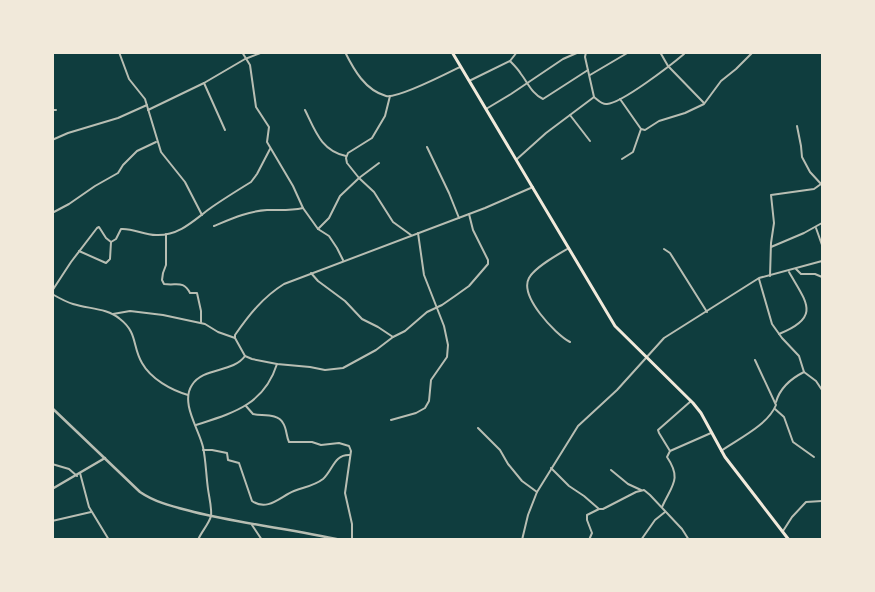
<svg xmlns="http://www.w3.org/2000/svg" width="875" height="592" font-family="Inter,sans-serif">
<rect width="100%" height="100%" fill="#0f3d3e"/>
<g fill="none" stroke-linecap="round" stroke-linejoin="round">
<g stroke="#b8beb3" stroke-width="2">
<polyline points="119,52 129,79 145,99 161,152 185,182 202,215"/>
<polyline points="242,52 250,65 256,107 269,127 267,142 293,186 303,208 318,229 329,236 337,248 343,260"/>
<path d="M345,52C354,70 365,90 386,96C397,99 448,73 460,67"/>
<path d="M586,52L585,57L594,97C598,100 602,105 607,104C622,103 671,65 684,54"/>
<polyline points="660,52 668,66 704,103"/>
<path d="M510,61C514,65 518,69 521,74C528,83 532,94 543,99L588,70"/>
<polyline points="590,75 629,52"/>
<polyline points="469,81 510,61 517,52"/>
<polyline points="204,83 225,130"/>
<polyline points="390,96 385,116 372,138 348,153 346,158 347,163 359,178 374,192 393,222 411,235"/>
<polyline points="620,99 641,129 645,130 659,121 685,113 704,104 721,81 736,69 753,52"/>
<polyline points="486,109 511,94 563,59 579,52"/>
<polyline points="52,110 56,110"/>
<polyline points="148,110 204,83 245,59 263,52"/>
<path d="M305,110C315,130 321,151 346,156"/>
<polyline points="570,115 590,141"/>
<polyline points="797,126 801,146 802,157 810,172 822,185"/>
<polyline points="52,140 68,133 118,118 147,105"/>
<polyline points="427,147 449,193 459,218"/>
<polyline points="517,159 546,133 594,97"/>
<polyline points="622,159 633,152 641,129"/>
<polyline points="52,213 69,204 95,186 118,173 123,165 137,151 156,142"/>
<path d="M214,226C231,219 249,211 267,210C280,210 290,211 303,208"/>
<polyline points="816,228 822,245"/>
<polyline points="318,229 329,218 340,196 359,178 379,163"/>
<path d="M166,234V265L163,273L162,280L164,284C177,286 183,280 190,293H197L201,311V323"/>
<polyline points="771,247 804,233 822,223"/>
<path d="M569,248C557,255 535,267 529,278C519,296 555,334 570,342"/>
<polyline points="664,249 670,253 707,312"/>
<path d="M79,251L106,263L110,259L111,242L116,239L121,229C134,228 145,236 158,235C181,235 195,219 212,207C225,198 238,190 251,182L257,174L270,149"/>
<polyline points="796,269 801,274 815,274 822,277"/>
<polyline points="311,273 318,281 345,301 362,319 378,327 393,337"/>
<polyline points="770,276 771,243 774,223 771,195 814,189 821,184"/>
<polyline points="759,279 772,324 782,338 799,356 804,372 816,381 822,390"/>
<polyline points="52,291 71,262 97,228 99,227 106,238 111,242"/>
<path d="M52,294C59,298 66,302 73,304C89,309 107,308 120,319C138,333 132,346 142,363C151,379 171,390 188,395"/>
<polyline points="113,314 130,311 163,315 205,324 218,332 235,338"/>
<path d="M779,334C822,317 806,302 789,272"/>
<polyline points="245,356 252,359 277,364 310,367 325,370 343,368 376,350 393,337 405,331 427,312 442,305 455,296 469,286 488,264 488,260 473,230 469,214"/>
<path d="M776,402C780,388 792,378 804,372"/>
<path d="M246,406L253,414C262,416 278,413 283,423C287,429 286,436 289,442H312L321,445L339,443L349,446L351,451L345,493L352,524V540"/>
<polyline points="775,409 784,417 793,442 814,457"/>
<polyline points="391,420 416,413 425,408 429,401 431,380 447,357 448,345 444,326 424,275 418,233"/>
<path d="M196,425C233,413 264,405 277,364"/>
<polyline points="478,428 500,450 508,464 522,481 537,492"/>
<path d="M203,450H212L227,453L228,460L239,463L252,501C268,512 281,496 294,491C304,487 314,486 323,479C333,470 334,454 350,455"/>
<polyline points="670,451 711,433"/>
<path d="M721,451C738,439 768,425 776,405L755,360"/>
<polyline points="52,464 69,469 77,476"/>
<polyline points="551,468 569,486 584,496 599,509 603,509 636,492 644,490 650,495 682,529 689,540"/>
<polyline points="611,470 628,484 641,490"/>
<polyline points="80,473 89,507 109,540"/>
<path d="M662,507C672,485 682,479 667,457L670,451L659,433L658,430L691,401"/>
<polyline points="52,521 91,512"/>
<polyline points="252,525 262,540"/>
<polyline points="783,531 792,517 806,502 822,501"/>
<path d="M198,540C201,532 209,524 211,516C212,508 209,497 208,489C206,475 206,461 203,447C199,429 180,403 192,385C203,367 233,373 245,356L235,338V335C249,315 263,297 284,284L485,208L533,187"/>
<polyline points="522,540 528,515 537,492 578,426 617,390 664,338 759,278 822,261"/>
<polyline points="589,540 592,533 587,520 587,515 599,509"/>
<polyline points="641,540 655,520 665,512"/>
</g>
<g stroke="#b8beb3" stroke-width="2.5">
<path d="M52,408L140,492C156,503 175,507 194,512C242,524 292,529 341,540"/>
<polyline points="52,489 105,458"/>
</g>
<polyline stroke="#f1e9da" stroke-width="3" points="452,52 615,326 693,403 701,413 725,457 789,540"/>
</g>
<rect width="875" height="592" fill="none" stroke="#f1e9da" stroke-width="108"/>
</svg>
